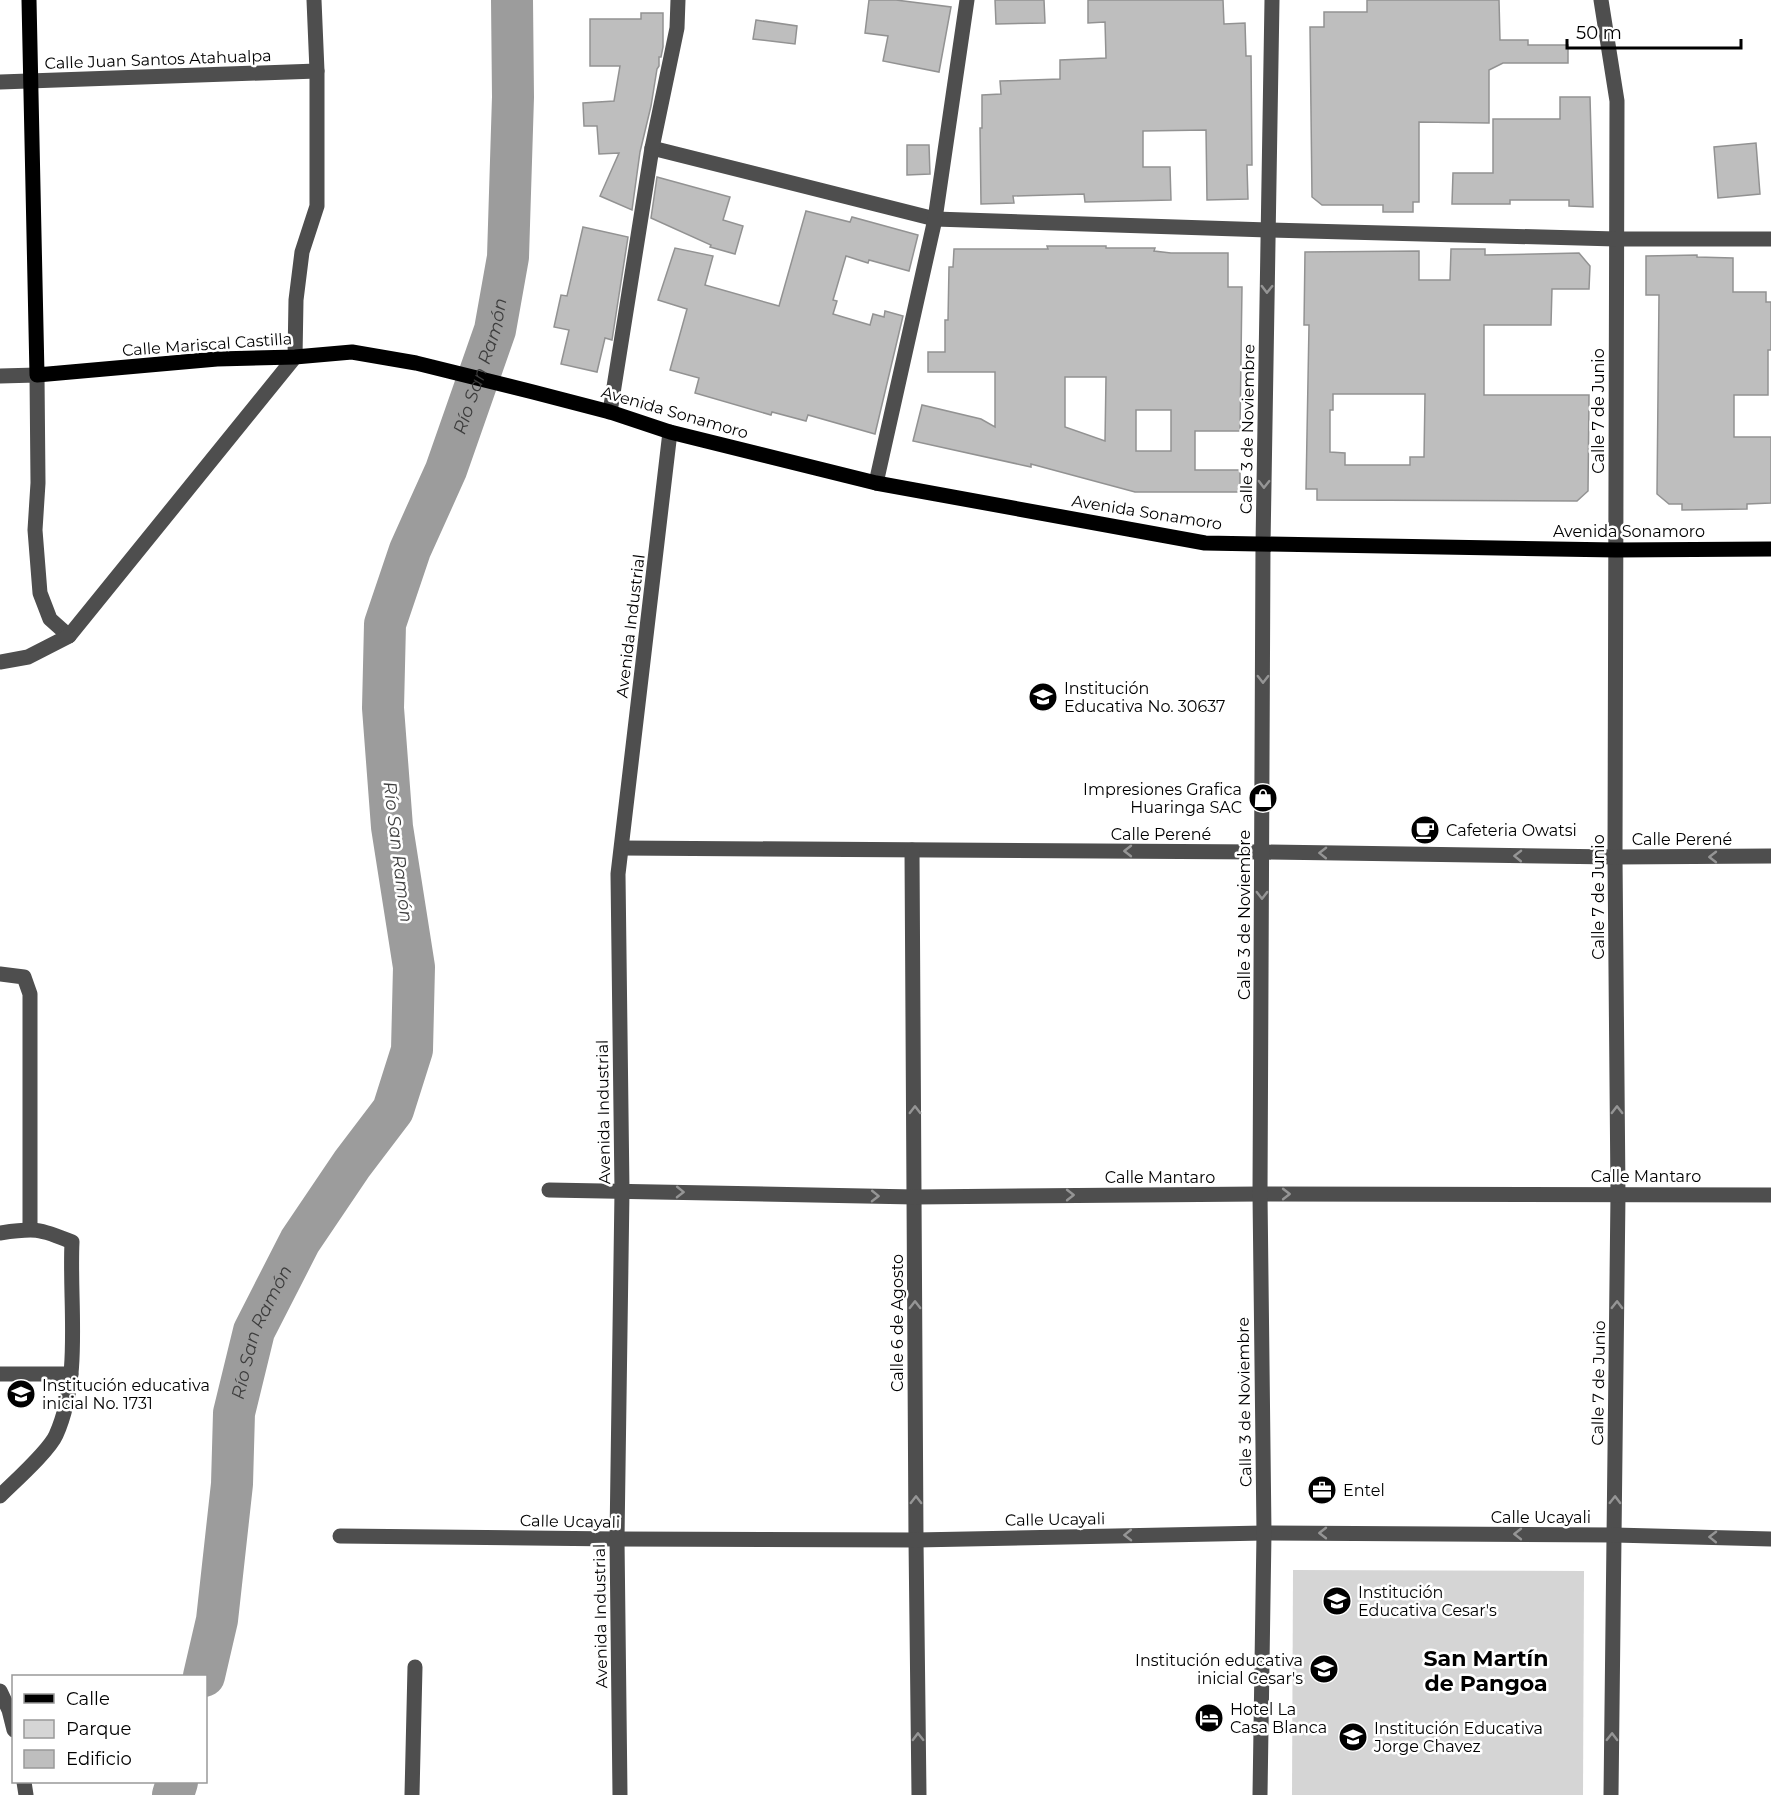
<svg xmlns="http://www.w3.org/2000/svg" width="1771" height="1795" font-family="Montserrat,sans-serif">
<rect width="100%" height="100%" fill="#fff"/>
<polygon fill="#d5d5d5" points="1293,1570 1584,1571 1583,1795 1292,1795"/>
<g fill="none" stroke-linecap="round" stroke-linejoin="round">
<g stroke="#9c9c9c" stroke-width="42">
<path id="s1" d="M204,1676L217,1620L232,1484L234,1413L254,1331L300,1241L352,1164L393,1110L412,1050L414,967L392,827L383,708L385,624L410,550L446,470L495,330L508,257L513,97L512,0"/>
<polyline points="173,1795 177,1782"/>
</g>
</g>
<g fill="#bebebe" stroke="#929292" stroke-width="1.5" fill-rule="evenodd">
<polygon points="869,0 896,0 951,7 939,72 883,61 888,36 865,33"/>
<polygon points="995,0 1044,0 1045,23 996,24"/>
<polygon points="1088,0 1223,0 1224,24 1245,23 1246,56 1251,56 1252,165 1247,165 1248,199 1207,200 1206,130 1143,131 1143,167 1170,167 1171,200 1085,202 1084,194 1013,196 1014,203 981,204 980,128 982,128 982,95 1001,94 1000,81 1060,79 1060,60 1106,58 1105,22 1088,23"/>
<polygon points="1367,0 1499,0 1500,40 1528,40 1528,45 1568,45 1568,63 1503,63 1489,70 1489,123 1419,122 1419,202 1413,202 1413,212 1383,212 1383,205 1322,205 1312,197 1310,27 1324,27 1324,12 1367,12"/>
<polygon points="641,13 663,13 663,47 661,57 659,57 659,66 657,69 651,106 640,152 632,210 600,196 619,153 599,154 597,126 584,126 583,103 614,101 620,66 590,66 590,19 641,19"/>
<polygon points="756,20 797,26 795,44 753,39"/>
<polygon points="1560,97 1590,97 1593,207 1569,206 1569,200 1510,200 1510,204 1452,204 1453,173 1493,173 1493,119 1560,119"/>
<polygon points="1756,143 1760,194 1718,198 1714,147"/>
<polygon points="907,145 929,145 930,174 907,175"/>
<polygon points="657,177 730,197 723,220 743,226 735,254 710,247 711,245 651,218"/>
<polygon points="806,211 850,222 852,217 918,235 909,271 869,260 868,263 846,256 833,300 837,301 833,314 870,325 873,314 884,317 885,311 903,316 875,434 808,415 806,421 772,412 771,415 695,393 699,378 670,370 687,309 658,300 675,248 713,256 705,285 779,306"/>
<polygon points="583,227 628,237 612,340 605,338 597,372 561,364 569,330 554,327 561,295 567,296"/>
<path d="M1047,246H1106V248H1155L1154,251L1171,253H1228V287H1242L1240,431H1195V470H1240V492H1135L1031,464V467L913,441L922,405L981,419L995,427V372H928V352H945V320H948L949,267H953L954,249H1048ZM1065,377H1106L1105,441L1065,427ZM1136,410H1171V451H1136Z"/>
<path d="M1451,249H1485V255L1579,253L1590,266L1589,289H1552L1551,325H1484V395H1589L1588,491L1577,501L1317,500V489H1306L1309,325H1304L1305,252L1419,251V280H1450ZM1333,394H1425L1424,457H1410V465H1345V453L1330,452V410H1333Z"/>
<polygon points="1697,255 1697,257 1733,258 1733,292 1766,292 1766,302 1771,302 1771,350 1768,350 1768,395 1734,395 1734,437 1771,437 1771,503 1747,504 1747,509 1682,510 1682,504 1669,504 1657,494 1659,295 1646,295 1646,256"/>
</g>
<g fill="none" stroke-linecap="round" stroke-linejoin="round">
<g stroke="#4e4e4e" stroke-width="15">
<polyline points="1601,0 1617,101 1615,857 1618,1194 1611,1795"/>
<polyline points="0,82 317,71"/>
<polyline points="652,148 935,219 1268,230 1616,239 1771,239"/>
<polyline points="0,376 37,375 38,483 35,530 40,593 50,619 69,636"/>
<polyline points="610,412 652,148 677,28 678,0"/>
<polyline points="876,483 935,219 967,0"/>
<polyline points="0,662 28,657 69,636 295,357 296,300 302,252 317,206 317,71 314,0"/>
<polyline points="622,848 1262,852 1615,857 1771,856"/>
<polyline points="912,850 916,1540 919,1795"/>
<polyline points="0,974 24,977 30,994 30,1229"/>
<polyline points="549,1190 915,1197 1260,1194 1771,1195"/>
<path d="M0,1233C34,1228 39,1228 72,1242C69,1303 82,1377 56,1435C49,1451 14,1482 0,1496"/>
<polyline points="0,1374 71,1374"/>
<polyline points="340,1536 617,1539 916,1540 1264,1533 1614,1535 1771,1539"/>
<polyline points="0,1691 9,1710 14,1730"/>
<polyline points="24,1782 26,1795"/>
<polyline points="412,1795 415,1667"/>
<polyline points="620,1795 617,1539 622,1191 618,874 670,432"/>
<polyline points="1260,1795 1264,1533 1260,1194 1263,545 1272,0"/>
</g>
<polyline stroke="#000" stroke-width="15" points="29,0 37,375 217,359 295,357 352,352 416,363 533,392 610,412 670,432 876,483 1205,543 1616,550 1771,549"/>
</g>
<defs><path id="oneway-chevron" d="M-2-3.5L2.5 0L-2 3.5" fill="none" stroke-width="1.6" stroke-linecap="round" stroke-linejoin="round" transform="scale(1.5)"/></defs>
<g stroke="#959595">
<use href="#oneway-chevron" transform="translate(1267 289) rotate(91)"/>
<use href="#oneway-chevron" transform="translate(1264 484) rotate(91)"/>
<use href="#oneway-chevron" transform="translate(1263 679) rotate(90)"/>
<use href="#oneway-chevron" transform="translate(1128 851) rotate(-180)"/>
<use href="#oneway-chevron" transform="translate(1323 853) rotate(-179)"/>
<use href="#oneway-chevron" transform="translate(1518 856) rotate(-179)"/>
<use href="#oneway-chevron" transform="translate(1713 857) rotate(180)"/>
<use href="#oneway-chevron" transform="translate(1262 895) rotate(90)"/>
<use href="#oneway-chevron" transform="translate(915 1110) rotate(-90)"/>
<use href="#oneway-chevron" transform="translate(1617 1110) rotate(-90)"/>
<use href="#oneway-chevron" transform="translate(680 1192) rotate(1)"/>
<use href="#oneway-chevron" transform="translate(1286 1194)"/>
<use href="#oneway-chevron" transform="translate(1070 1195)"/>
<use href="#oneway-chevron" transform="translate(875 1196) rotate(1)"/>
<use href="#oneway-chevron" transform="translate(915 1305) rotate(-90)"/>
<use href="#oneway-chevron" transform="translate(1617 1305) rotate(-89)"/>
<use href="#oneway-chevron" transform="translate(916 1500) rotate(-90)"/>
<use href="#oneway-chevron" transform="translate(1615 1500) rotate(-89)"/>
<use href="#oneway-chevron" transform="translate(1323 1533) rotate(-180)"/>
<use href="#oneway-chevron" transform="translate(1518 1534) rotate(-180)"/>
<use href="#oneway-chevron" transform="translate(1128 1535) rotate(179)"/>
<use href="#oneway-chevron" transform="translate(1713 1537) rotate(-179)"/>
<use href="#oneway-chevron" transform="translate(918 1737) rotate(-91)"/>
<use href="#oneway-chevron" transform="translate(1612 1737) rotate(-89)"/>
</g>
<defs>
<g id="school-disc" transform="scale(1.5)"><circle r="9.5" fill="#000" stroke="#fff"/><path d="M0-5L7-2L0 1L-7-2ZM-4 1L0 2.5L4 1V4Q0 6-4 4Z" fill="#fff"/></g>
<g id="shop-disc" transform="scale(1.5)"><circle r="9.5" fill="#000" stroke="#fff"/><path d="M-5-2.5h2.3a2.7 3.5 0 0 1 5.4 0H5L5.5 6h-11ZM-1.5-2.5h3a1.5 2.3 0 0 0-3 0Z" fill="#fff"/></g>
<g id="cafe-disc" transform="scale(1.5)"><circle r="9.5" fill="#000" stroke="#fff"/><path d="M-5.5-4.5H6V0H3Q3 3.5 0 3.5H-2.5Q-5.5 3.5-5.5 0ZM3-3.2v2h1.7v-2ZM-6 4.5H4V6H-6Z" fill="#fff"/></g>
<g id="office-disc" transform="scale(1.5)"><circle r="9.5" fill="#000" stroke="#fff"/><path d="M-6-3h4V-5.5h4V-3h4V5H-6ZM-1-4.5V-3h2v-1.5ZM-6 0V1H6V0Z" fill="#fff"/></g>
<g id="hotel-disc" transform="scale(1.5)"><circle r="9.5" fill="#000" stroke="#fff"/><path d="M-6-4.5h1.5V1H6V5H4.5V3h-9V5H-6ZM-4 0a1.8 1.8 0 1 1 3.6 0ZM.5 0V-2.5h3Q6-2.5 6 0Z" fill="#fff"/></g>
</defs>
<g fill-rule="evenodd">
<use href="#school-disc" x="1043" y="697"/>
<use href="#shop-disc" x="1263" y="798"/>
<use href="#cafe-disc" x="1425" y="830"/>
<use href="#school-disc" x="21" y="1394"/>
<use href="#office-disc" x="1322" y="1490"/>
<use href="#school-disc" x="1337" y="1601"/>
<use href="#school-disc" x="1324" y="1669"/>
<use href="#hotel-disc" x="1209" y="1718"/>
<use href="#school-disc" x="1353" y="1737"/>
</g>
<g text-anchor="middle" stroke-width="5" stroke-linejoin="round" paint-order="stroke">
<g font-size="16" fill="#000" stroke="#fff">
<text transform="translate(158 59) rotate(-2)" y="6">Calle Juan Santos Atahualpa</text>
<text transform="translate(207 344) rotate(-4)" y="6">Calle Mariscal Castilla</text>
<text transform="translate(1598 411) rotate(-90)" y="6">Calle 7 de Junio</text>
<text transform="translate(675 412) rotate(16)" y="6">Avenida Sonamoro</text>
<text transform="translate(1247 429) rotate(-89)" y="6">Calle 3 de Noviembre</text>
<text transform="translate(1147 512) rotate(9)" y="6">Avenida Sonamoro</text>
<text x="1629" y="537">Avenida Sonamoro</text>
<text transform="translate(630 626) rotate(-83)" y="6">Avenida Industrial</text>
<text x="1161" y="840">Calle Perené</text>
<text x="1682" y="845">Calle Perené</text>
<text transform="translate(1598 897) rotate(-90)" y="6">Calle 7 de Junio</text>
<text transform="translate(1244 915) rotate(-90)" y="6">Calle 3 de Noviembre</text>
<text transform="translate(603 1112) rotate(-91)" y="6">Avenida Industrial</text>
<text x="1646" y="1182">Calle Mantaro</text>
<text x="1160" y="1183">Calle Mantaro</text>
<text transform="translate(897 1323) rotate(-90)" y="6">Calle 6 de Agosto</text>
<text transform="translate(1598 1383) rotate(-89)" y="6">Calle 7 de Junio</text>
<text transform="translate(1244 1402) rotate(-91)" y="6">Calle 3 de Noviembre</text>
<text x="1541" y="1523">Calle Ucayali</text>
<text transform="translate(1055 1519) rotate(-1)" y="6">Calle Ucayali</text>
<text transform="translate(570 1521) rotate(1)" y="6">Calle Ucayali</text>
<text transform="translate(600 1616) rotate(-91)" y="6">Avenida Industrial</text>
</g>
<g font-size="16" fill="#000" stroke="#fff" text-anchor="start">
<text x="1064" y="694">Institución<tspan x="1064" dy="18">Educativa No. 30637</tspan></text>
<text x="1242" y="795" text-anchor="end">Impresiones Grafica<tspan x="1242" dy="18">Huaringa SAC</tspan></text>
<text x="1446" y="836">Cafeteria Owatsi</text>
<text x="42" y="1391">Institución educativa<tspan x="42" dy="18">inicial No. 1731</tspan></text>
<text x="1343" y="1496">Entel</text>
<text x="1358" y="1598">Institución<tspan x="1358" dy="18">Educativa Cesar's</tspan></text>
<text x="1303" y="1666" text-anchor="end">Institución educativa<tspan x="1303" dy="18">inicial Cesar's</tspan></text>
<text x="1230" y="1715">Hotel La<tspan x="1230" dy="18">Casa Blanca</tspan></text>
<text x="1374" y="1734">Institución Educativa<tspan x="1374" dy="18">Jorge Chavez</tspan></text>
</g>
<g font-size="18" font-style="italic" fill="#3d3d3d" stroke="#fff">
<text dy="6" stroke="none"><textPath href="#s1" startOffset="1378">Río San Ramón</textPath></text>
<text transform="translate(398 852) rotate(83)" y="6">Río San Ramón</text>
<text dy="6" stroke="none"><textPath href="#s1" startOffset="351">Río San Ramón</textPath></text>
</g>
<g font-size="22" font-weight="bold" fill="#000" stroke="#fff">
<text x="1486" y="1666">San Martín<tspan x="1486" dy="25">de Pangoa</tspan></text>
</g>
</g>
<rect x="12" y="1675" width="195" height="108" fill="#ffffff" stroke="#999999" stroke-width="1.5"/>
<rect x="24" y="1694" width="30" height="9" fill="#000000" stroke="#999999" stroke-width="1.5"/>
<text x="66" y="1705" font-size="18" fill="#000000">Calle</text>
<rect x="24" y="1720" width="30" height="18" fill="#d5d5d5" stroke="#999999" stroke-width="1.5"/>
<text x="66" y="1735" font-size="18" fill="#000000">Parque</text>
<rect x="24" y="1750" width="30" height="18" fill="#bebebe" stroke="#999999" stroke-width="1.5"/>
<text x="66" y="1765" font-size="18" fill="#000000">Edificio</text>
<path d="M1567 39v9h174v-9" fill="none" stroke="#000000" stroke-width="3"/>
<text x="1576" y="39" font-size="18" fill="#000000" stroke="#ffffff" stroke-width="4.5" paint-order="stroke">50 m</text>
</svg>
